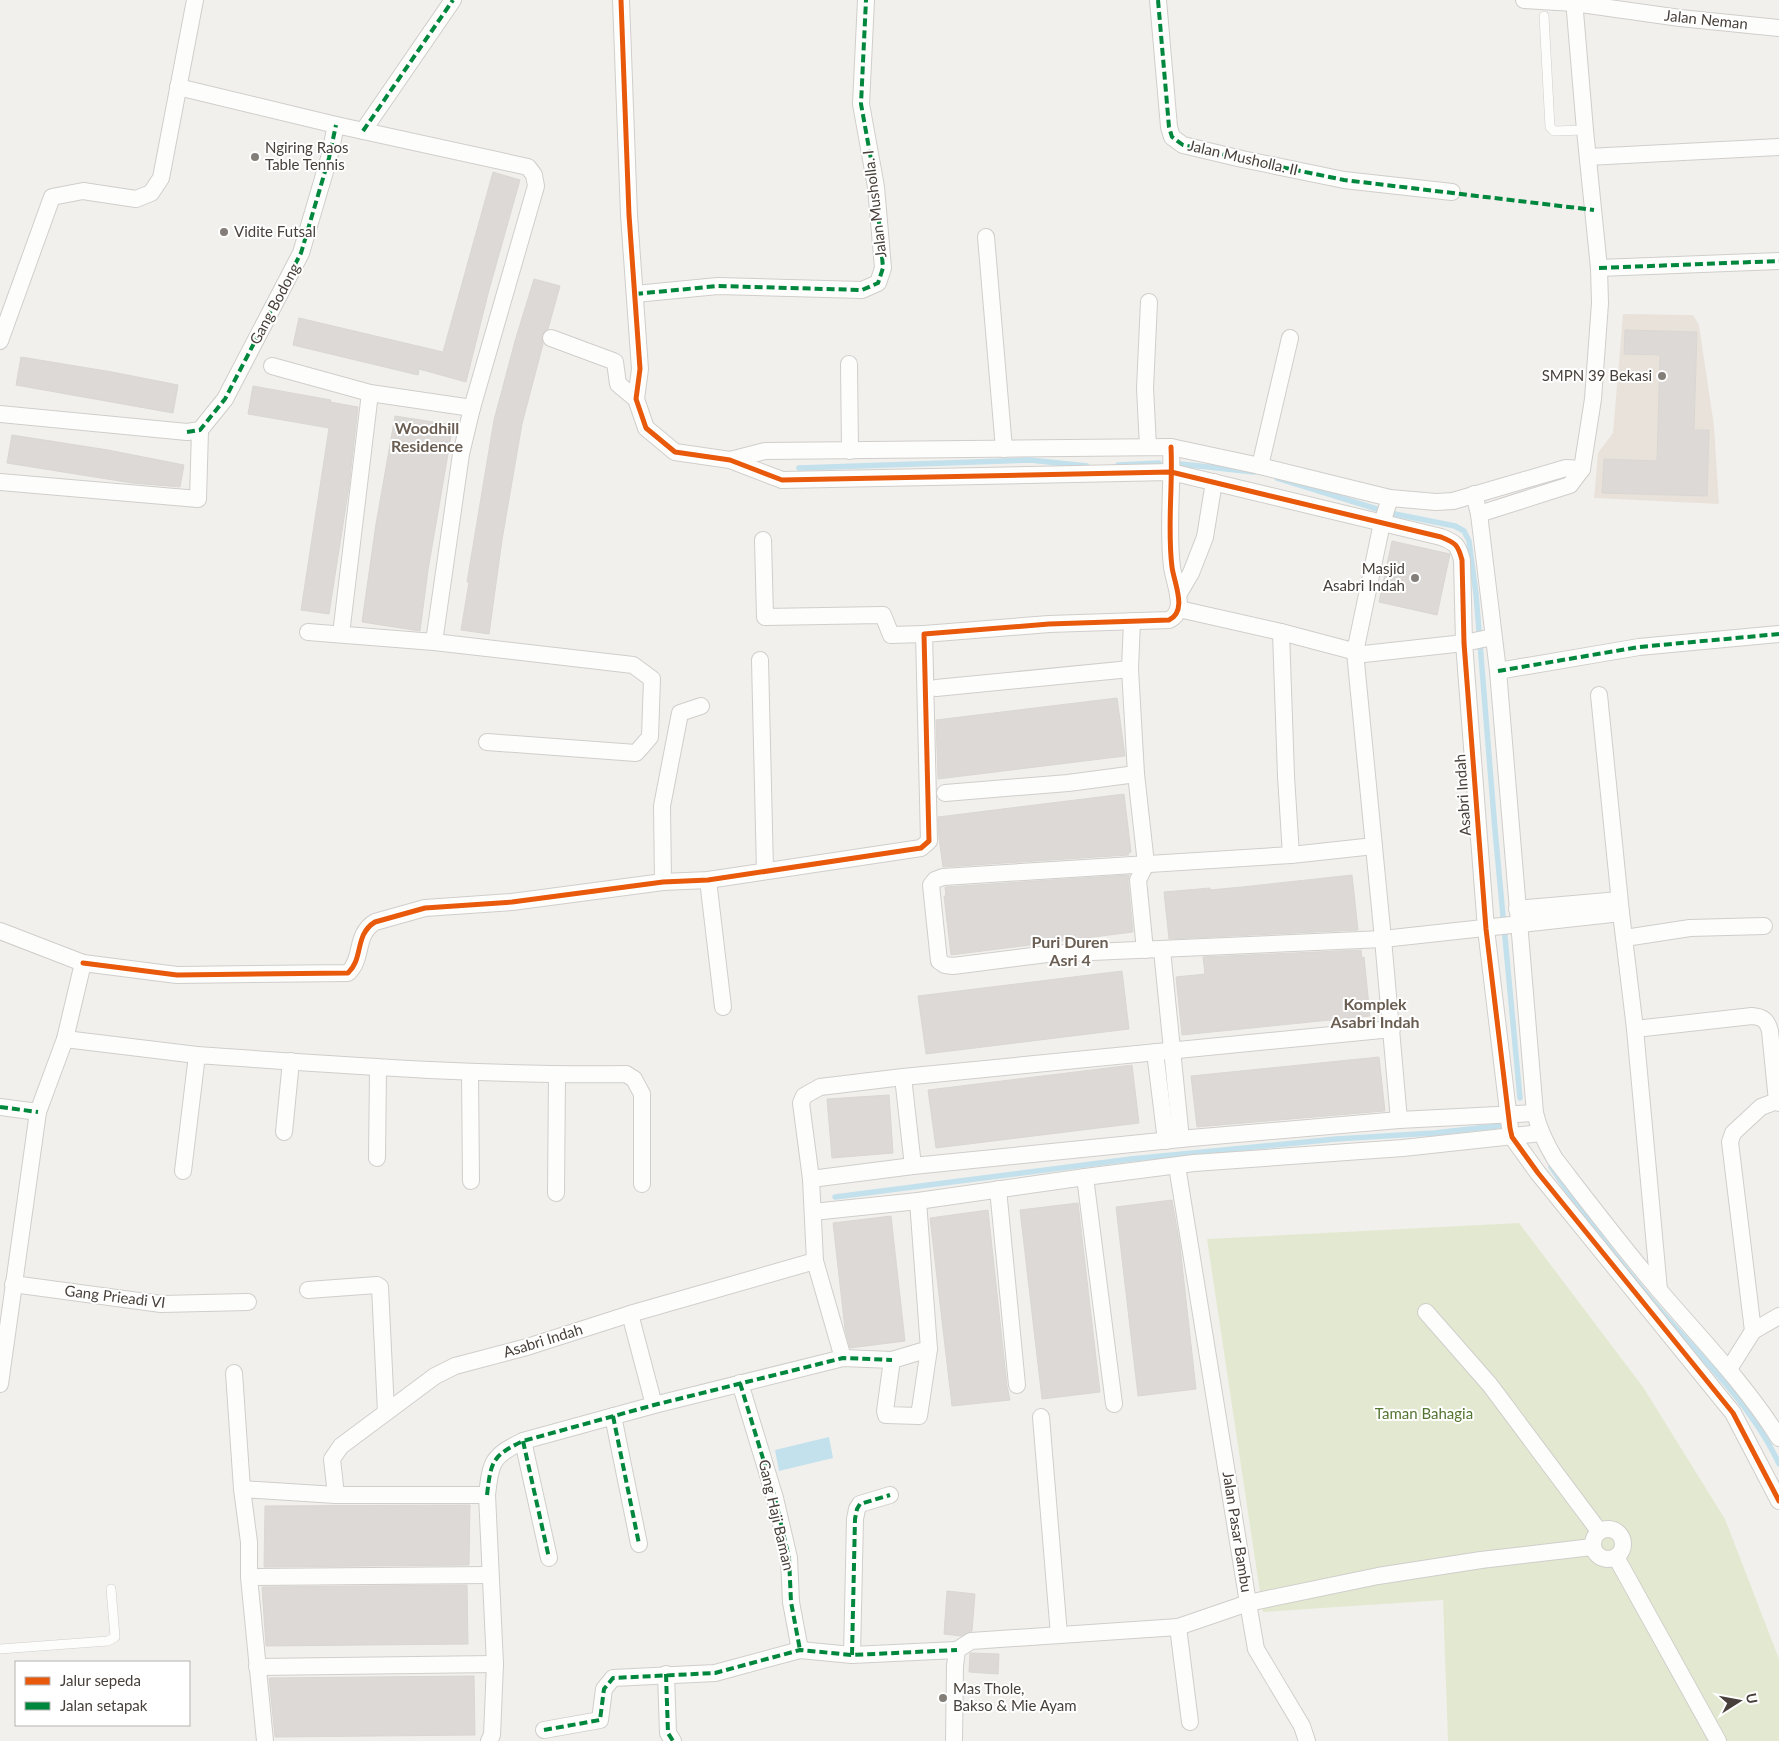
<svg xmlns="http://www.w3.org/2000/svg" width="1779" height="1741" font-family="Lato,sans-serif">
<rect width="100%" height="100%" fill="#f2f0ed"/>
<polygon fill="#e8e2da" points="1623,314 1693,315 1699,325 1714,426 1719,504 1594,498 1598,453 1613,433"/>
<polygon fill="#e3e9d0" points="1519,1223 1643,1387 1725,1519 1779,1659 1779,1741 1448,1741 1443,1600 1263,1612 1207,1239"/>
<polygon fill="#c2e1ec" points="829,1437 833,1458 779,1471 775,1450"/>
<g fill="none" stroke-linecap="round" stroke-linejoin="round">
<g stroke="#c2e1ec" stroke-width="5.5">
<polyline points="1181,464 1254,472"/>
<polyline points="1118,465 1159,463"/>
<polyline points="799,468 1030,460 1087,466"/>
<polyline points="1277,478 1380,510"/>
<polyline points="1390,513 1455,526 1464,531 1469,541 1476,594 1495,830 1520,1098"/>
<path d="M1551,1167C1584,1216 1621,1265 1660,1310C1700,1356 1754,1408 1779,1464"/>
<polyline points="835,1197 1131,1159 1336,1139 1434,1133 1506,1125"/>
</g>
</g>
<g fill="#dcd9d6" stroke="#dad7d3">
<polygon points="493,172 520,180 489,290 466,382 419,369 418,375 293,345 299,318 443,352"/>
<polygon points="534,279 560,286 548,329 542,335 543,344 522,424 502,540 489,634 461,630 469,582 467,582 494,420 515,341"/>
<polygon points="1625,330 1697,332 1694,430 1709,430 1707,496 1602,493 1604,459 1657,461 1660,355 1624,354"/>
<polygon points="21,357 112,372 178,385 173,413 16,385"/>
<polygon points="253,386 331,400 330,402 358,407 349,486 329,614 301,610 329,428 248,414"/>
<polygon points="395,416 453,425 428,570 420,631 362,622 376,524"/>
<polygon points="12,435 108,450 184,465 180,487 132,483 7,463"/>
<polygon points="1392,541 1450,554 1437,615 1379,602"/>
<polygon points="1117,698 1125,756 938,779 936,720"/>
<polygon points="1124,794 1131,852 1128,853 1129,855 943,867 939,838 938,817"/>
<polygon points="1129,875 1128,881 1133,932 951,955 944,896 946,896 945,887"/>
<polygon points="1352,875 1358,930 1169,939 1164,892 1210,888 1210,890 1242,887"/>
<polygon points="1361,950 1362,958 1364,957 1370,1016 1182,1035 1176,977 1205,974 1203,957"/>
<polygon points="1122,971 1129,1029 926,1054 918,996"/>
<polygon points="1379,1057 1385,1111 1197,1127 1191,1076"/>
<polygon points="1132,1065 1139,1123 936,1148 928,1090"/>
<polygon points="889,1095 893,1153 832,1158 827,1099"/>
<polygon points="1172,1200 1180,1246 1196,1389 1138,1396 1116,1207"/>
<polygon points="1078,1203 1100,1392 1042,1399 1020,1210"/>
<polygon points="988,1210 1007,1386 1010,1400 952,1406 930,1218"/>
<polygon points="891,1216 905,1341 850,1348 845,1329 833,1223"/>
<polygon points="470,1505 469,1565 264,1567 265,1506"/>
<polygon points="467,1585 468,1644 266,1646 262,1587"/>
<polygon points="947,1591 975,1594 972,1631 961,1636 944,1634"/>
<polygon points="970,1653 999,1654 998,1674 969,1672"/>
<polygon points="474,1676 475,1735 275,1737 269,1678"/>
</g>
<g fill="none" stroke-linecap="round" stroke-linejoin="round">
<g stroke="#d0cecb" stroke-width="10">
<g id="service">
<polyline points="1544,16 1550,127 1554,131 1585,130"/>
<polyline points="0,1649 108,1641 115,1637 111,1589"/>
</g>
</g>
<g stroke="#d0cecb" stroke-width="18">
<g id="minor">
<path d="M621,0L629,215L640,369L636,399L646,428L675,452L730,460L782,480L1171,472L1441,537C1456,543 1458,545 1462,560L1464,643L1486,929L1510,1128L1512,1137L1538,1173L1733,1413L1779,1501"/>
<polyline points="1158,0 1169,127 1172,137 1183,145 1242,159 1344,180 1452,192"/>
<polyline points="1524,0 1574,3 1680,18 1779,28"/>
<polyline points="178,87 336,125 528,167 534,175 536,186 472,408 461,454 434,642"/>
<polyline points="363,131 453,0"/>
<polyline points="1588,157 1779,147"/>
<polyline points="986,237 1004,449"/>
<polyline points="1599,268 1779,261"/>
<polyline points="635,294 718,286 862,290 878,283 883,268 876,187 861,104 866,0"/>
<polyline points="551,338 613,361 615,362 618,384 636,399"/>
<polyline points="0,341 52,197 83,191 136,199 151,193 161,178 195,0"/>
<polyline points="849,364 850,451"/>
<polyline points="272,366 370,393 472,408"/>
<polyline points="0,414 187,432 200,430 225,399 301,253 329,158 336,125"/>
<polyline points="1148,447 1145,388 1149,302"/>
<polyline points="730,460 765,451 1171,447 1260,466 1390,498 1436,502 1453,501 1566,468 1582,469"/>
<polyline points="1260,466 1290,338"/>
<polyline points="0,482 198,499 200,430"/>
<path d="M1474,494L1479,514L1498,671L1535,1113C1539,1130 1546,1144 1555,1159C1589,1203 1623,1248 1659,1290C1701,1339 1745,1384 1779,1438"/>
<polyline points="1390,498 1382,523 1355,652 1383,939 1399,1120"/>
<polyline points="1479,514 1570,485 1582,469 1593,399 1600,303 1599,268 1585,130 1574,0"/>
<polyline points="763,540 765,617 883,615 891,635 924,634"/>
<polyline points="1178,595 1191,573 1205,537 1214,482"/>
<polyline points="1179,609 1281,632 1364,654 1464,643 1493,637"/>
<polyline points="1132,621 1130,669 1136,774 1146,864 1138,880 1145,950"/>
<polyline points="308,632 434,642 633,665 652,679 650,737 636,753 487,742"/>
<polyline points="1281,632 1286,776 1291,855"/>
<polyline points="341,634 370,393"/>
<polyline points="760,660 765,871"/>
<polyline points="1498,671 1639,647 1779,634"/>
<polyline points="936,688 1130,669"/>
<polyline points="1599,695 1621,913 1635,1029 1659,1290"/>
<polyline points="945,793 1068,783 1136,774"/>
<polyline points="1374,846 1291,855 943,877 935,880 931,885 939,961 945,965 953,966 1047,954 1383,939 1621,913"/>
<polyline points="708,880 723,1007"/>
<polyline points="663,882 662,806 680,713 701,706"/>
<polyline points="1517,909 1619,900"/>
<polyline points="0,931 83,963 65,1039 38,1112 0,1384"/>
<polyline points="1625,938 1690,928 1764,926"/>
<polyline points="1162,950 1181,1139"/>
<path d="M83,963L177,975L348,973C364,958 354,935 375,922L425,908L512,902L663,882L708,880L921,848L929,841L924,634L1049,624L1169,620C1188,611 1174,583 1172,567C1167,527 1173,487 1171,447"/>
<path d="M1635,1029L1752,1016C1763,1017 1767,1020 1770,1031L1777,1101L1779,1103"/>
<polyline points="65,1039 197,1055"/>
<polyline points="1155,1052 1166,1141"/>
<polyline points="470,1072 471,1181"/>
<polyline points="903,1077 913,1166"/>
<polyline points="1777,1101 1761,1107 1733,1133 1730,1142 1753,1331 1779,1316"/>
<polyline points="0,1107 38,1112"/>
<polyline points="284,1132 291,1061"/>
<polyline points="377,1158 378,1068"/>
<path d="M183,1171L197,1055C341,1065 482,1076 626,1074L634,1079L642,1094V1184"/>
<polyline points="1085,1177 1114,1404"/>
<polyline points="811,1179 913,1166 1191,1138 1399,1120 1535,1113"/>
<polyline points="998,1189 1017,1385"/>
<polyline points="556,1193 557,1075"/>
<polyline points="813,1212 918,1201 1085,1177 1194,1163 1403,1148 1541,1133"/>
<polyline points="13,1284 161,1304 248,1302"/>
<polyline points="308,1290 377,1285 380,1287 386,1412"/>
<polyline points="1426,1312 1490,1385 1599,1531"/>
<polyline points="630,1314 654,1405"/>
<polyline points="843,1358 815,1261 811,1179 801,1103 804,1096 820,1087 903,1077 1392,1029"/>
<polyline points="892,1360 885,1411 886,1415 919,1416 929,1349"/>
<polyline points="1729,1369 1753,1331"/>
<polyline points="234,1373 242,1489"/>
<polyline points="740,1383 775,1498 789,1558 791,1602 800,1650"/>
<polyline points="613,1416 639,1544"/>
<polyline points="1041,1417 1059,1635"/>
<polyline points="523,1441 549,1558"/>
<polyline points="336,1495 332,1459 341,1446 435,1376 455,1366 527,1347 630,1314 815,1261"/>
<path d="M487,1495C491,1461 492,1456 523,1441L654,1405L843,1358L892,1360L929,1349L918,1201"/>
<circle cx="1608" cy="1544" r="15"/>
<polyline points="1616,1557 1718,1741"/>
<polyline points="249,1577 490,1575"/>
<polyline points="1178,1627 1190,1722"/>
<polyline points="852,1655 855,1519 857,1509 860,1504 890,1495"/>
<polyline points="257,1667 495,1664"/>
<polyline points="666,1674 668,1733 673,1741"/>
<polyline points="544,1730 600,1720 604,1689 613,1678 715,1673 800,1650 852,1655 957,1650"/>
<polyline points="265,1741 249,1577 249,1542 242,1489 336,1495 487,1495 495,1664 492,1735 489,1741"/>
<polyline points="954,1741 955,1666 957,1650 971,1641 1178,1627 1248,1603 1177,1166"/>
<polyline points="1307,1741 1302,1726 1256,1649 1248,1603 1378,1576 1481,1560 1592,1547"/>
</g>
</g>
<use href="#service" stroke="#fdfdfc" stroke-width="9"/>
<use href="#minor" stroke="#fdfdfc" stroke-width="16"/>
<g stroke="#00873e" stroke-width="4" stroke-dasharray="8 4" stroke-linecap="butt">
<polyline points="1158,0 1169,127 1172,137 1183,145 1242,159 1344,180 1594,210"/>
<polyline points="363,131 453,0"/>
<polyline points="1599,268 1779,261"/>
<polyline points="635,294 718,286 862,290 878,283 883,268 876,187 861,104 866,0"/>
<polyline points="187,432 200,430 225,399 301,253 329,158 336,125"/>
<polyline points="1498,671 1639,647 1779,634"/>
<polyline points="0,1107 38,1112"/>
<polyline points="740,1383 775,1498 789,1558 791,1602 800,1650"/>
<polyline points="613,1416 639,1544"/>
<polyline points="523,1441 549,1558"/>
<path d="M487,1495C491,1461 492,1456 523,1441L654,1405L843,1358L892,1360"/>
<polyline points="852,1655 855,1519 857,1509 860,1504 890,1495"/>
<polyline points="666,1674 668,1733 673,1741"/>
<polyline points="544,1730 600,1720 604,1689 613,1678 715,1673 800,1650 852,1655 957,1650"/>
</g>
<g stroke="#fff" stroke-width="8">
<g id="cycleway">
<path d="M621,0L629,215L640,369L636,399L646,428L675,452L730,460L782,480L1171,472L1441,537C1456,543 1458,545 1462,560L1464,643L1486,929L1510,1128L1512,1137L1538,1173L1733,1413L1779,1501"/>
<path d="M83,963L177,975L348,973C364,958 354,935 375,922L425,908L512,902L663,882L708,880L921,848L929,841L924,634L1049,624L1169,620C1188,611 1174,583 1172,567C1167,527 1173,487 1171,447"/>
</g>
</g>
<use href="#cycleway" stroke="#e8590c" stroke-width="5"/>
</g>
<g fill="#847e79" stroke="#fff" stroke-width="2">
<circle cx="255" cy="157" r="5"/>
<circle cx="224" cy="232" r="5"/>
<circle cx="1662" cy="376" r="5"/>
<circle cx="1415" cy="578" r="5"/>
<circle cx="943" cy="1698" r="5"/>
</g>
<g text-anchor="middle" stroke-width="4" stroke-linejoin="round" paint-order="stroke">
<g font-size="15" fill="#48403a" stroke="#fff">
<text transform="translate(1706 20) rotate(6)" y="5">Jalan Neman</text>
<text transform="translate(1243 158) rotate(13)" y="5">Jalan Musholla. II</text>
<text transform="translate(875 204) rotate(-97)" y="5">Jalan Musholla. I</text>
<text transform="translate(275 304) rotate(-62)" y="5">Gang Bodong</text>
<text transform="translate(1463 795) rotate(-94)" y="5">Asabri Indah</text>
<text transform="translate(115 1297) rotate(7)" y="5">Gang Prieadi VI</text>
<text transform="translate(543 1341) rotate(-17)" y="5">Asabri Indah</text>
<text transform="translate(776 1515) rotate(77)" y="5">Gang Haji Baman</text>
<text transform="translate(1237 1532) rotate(81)" y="5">Jalan Pasar Bambu</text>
</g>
<g font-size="15" fill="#48403a" stroke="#fff" text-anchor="start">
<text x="265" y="153">Ngiring Raos<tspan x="265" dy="17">Table Tennis</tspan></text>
<text x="234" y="237">Vidite Futsal</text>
<text x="1652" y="381" text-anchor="end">SMPN 39 Bekasi</text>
<text x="1405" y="574" text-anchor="end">Masjid<tspan x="1405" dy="17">Asabri Indah</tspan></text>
<text x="953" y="1694">Mas Thole,<tspan x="953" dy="17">Bakso &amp; Mie Ayam</tspan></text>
</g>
<g font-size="15" fill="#547531" stroke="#fff">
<text x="1424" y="1419">Taman Bahagia</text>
</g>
<g font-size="16" font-weight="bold" fill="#6a5d52" stroke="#fff">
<text x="427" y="434">Woodhill<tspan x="427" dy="18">Residence</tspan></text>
<text x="1070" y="948">Puri Duren<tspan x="1070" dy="18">Asri 4</tspan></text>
<text x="1375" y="1010">Komplek<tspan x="1375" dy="18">Asabri Indah</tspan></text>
</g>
</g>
<rect x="15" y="1661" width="175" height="65" fill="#ffffff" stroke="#b6b3b0"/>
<rect x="25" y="1677" width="25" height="8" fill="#e8590c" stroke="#b6b3b0"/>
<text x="60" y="1686" font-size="15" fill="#48403a">Jalur sepeda</text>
<rect x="25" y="1702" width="25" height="8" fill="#00873e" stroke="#b6b3b0"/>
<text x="60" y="1711" font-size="15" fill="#48403a">Jalan setapak</text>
<g transform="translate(1739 1701) rotate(79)" stroke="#ffffff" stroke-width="4" paint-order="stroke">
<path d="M0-4L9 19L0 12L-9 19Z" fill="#48403a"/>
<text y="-8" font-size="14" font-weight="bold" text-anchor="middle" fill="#48403a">U</text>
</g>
</svg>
